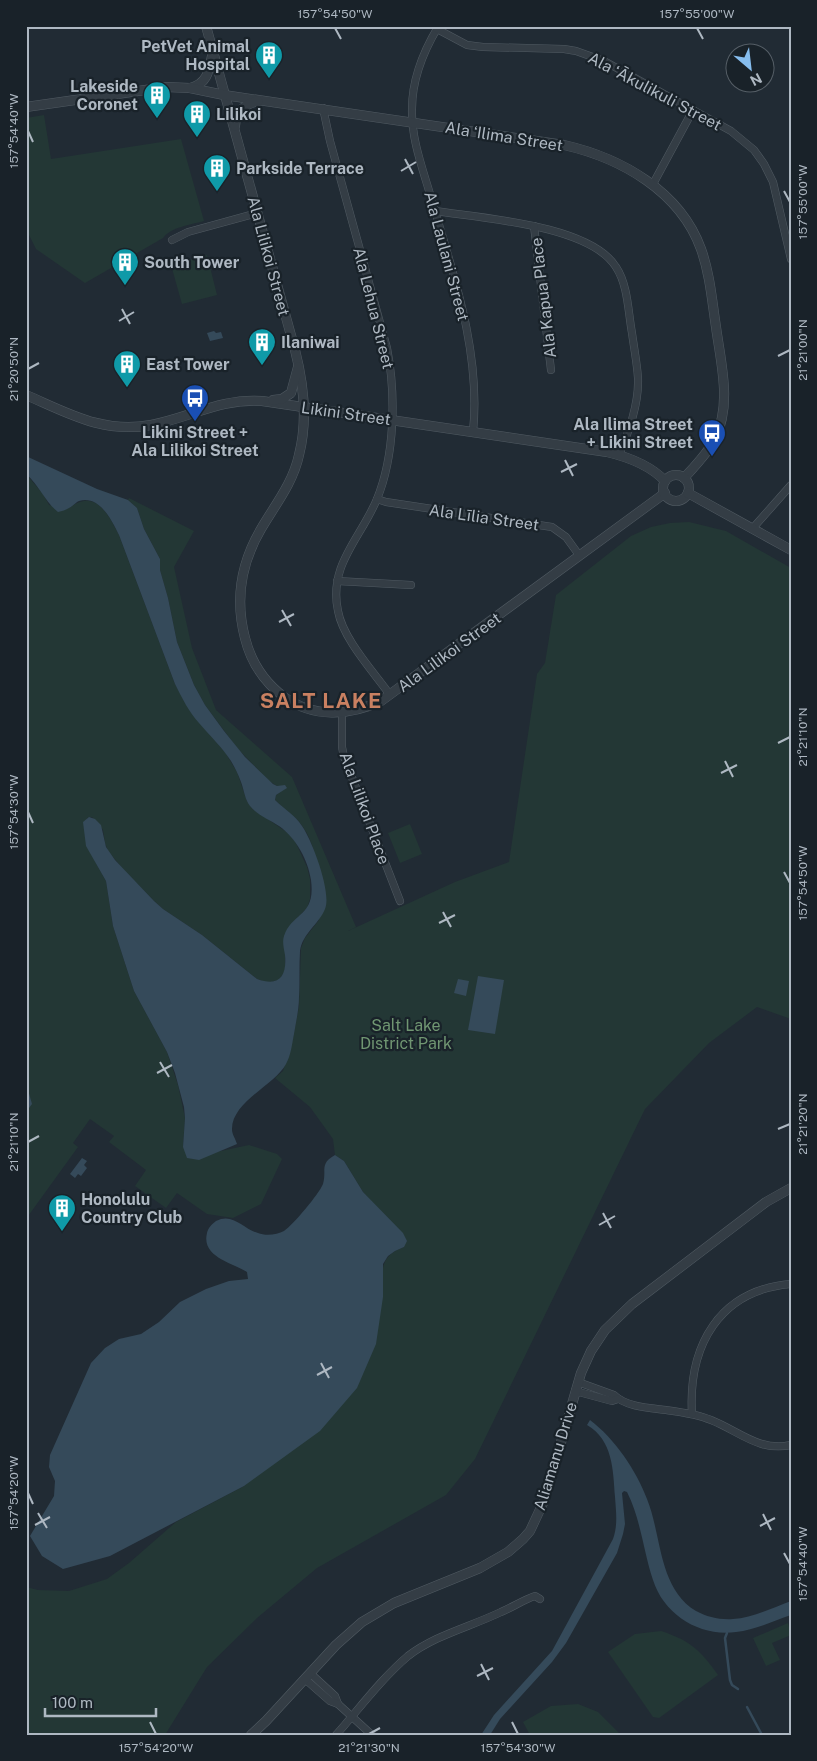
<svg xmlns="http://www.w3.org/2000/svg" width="817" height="1761" font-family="'Public Sans',sans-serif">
<rect width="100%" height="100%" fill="#212b34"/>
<g fill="#233735">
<path d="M44,115L51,159L181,139L204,221C190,225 171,227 163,238L85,283L36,249L26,229V118Z"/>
<polygon points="207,255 217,295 182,304 171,265"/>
<path d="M26,474L43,494L49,505L69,508C96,488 108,514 119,535L175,684L193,715L225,752L237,772L247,801L253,809L288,833L295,841L307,867L310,879V899L307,908L293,922L285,955V972L279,980L268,983L257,979L202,935L163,909L154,901L123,869L108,851L105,843L103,830L92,817L87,818L96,863L106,881L113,926L134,991L167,1052L178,1085L185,1118L183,1147L216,1152L249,1145L277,1154L282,1159L261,1204L233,1218L207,1214L177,1193L166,1208L135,1186L146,1170L109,1142L114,1136L90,1119L73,1143L78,1147L26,1219Z"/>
<path d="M129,498L194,531L174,567L192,648L216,710L292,777L356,927L348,931L455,882L509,862L537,674L545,663L556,595L631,536L651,527L670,523L689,522L726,531L791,568V1019L757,1007L709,1043L645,1109L475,1459L446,1495L317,1568L257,1618L207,1667L165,1735H26V1587L38,1590L69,1591L107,1579L129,1563L176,1522L244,1486L383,1297C383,1273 377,1257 404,1247L376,1207L363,1192L344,1161L335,1155L333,1139L310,1107L275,1078L283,1071L293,1038L299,1006L301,948L305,938L319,920C317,887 322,850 300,823C293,814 283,808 275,800L276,795L286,788L277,786L269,781L237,748L205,705L194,685L177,642L168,598L160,570V559L144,529L137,508L128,500Z"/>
<polygon points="410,824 422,854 400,863 388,833"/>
<polygon points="788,1623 791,1635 772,1643 780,1660 766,1666 753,1638"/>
<path d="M661,1631C691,1641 700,1650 718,1675L659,1718L653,1717L608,1652L635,1634Z"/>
<polygon points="578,1704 598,1712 621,1735 530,1735 523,1722 551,1706"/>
</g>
<g fill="#354a5a">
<polygon points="214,331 216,333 221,332 223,338 210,341 207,333"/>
<path d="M26,456L97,489L128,500L137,508L144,529L160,559V570L168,598L177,642L194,685L205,705L224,731L245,757L273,784L277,786L285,785L287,788L276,795L275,800C284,809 295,815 302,826C312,840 332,893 325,909C319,924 302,934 300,951C299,966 300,981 299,997C299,1009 296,1022 294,1034C292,1044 291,1055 286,1064C275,1085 231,1102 232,1130C232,1134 236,1140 237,1144L199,1160L187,1158L183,1147L185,1118L184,1107L175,1073L167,1052L134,991L113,926L106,881L86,846L83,822L89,817L95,819L101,825L106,847L115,860L154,901L163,909L202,935L257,979C279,987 287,977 285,955C284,949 282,942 284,936C292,912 316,917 311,880C308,860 296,838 279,826C270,820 257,815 250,806C245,800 244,790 241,782C238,774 235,768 231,761C222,747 210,736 199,723C189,712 182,698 175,684L119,535C112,521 100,495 79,501C76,502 73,506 69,508C66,510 62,511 58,512C45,502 39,485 26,474Z"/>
<polygon points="478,976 504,980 495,1034 468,1030"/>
<polygon points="458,979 469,981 466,996 454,993"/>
<polygon points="26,1083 32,1104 26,1112"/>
<path d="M335,1155L344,1161L363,1192L403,1233L407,1241L404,1247L395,1251L388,1256L383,1264V1297L376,1344L357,1388L320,1431L244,1486L110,1556L63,1569L42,1556L30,1536L54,1496L55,1481L49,1467L50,1455L91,1363L105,1348L119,1339L141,1334L159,1322L180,1302L206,1289L229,1281L248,1279L247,1272C233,1263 201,1257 207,1233C208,1228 212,1224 216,1221C233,1212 243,1229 258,1233C265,1236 277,1235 284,1231C293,1225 319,1194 323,1184C327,1170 319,1164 335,1155Z"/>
<polygon points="82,1158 87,1161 84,1165 87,1168 81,1176 78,1174 75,1178 70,1174"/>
<path d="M590,1420C615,1439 636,1470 647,1499C662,1536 658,1588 696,1611C707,1617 720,1620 733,1619C752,1618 772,1608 791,1601V1615C773,1621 755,1630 736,1632C700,1637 664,1615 653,1580C643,1550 641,1520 627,1492L624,1491L622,1493L625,1524L623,1534L617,1553L566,1643L552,1662L500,1719L490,1735H481L494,1715L552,1651L613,1539C618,1525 616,1512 615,1497C613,1470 613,1440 587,1425Z"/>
</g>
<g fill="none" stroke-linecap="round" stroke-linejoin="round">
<g stroke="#354a5a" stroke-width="2.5">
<polyline points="727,1633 725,1638 730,1680 732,1685 738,1689"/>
<polyline points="747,1707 762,1735"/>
</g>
<g stroke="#515b63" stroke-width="8">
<g id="minor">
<path d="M438,27C423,52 412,79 412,109C411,140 424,172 432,201C454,276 481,353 473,432"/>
<polyline points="437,29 467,45 483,47 564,49 576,51 604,61 731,131 754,150 764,164 773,182 791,259"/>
<path d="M323,108L330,141L387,348C396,394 395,455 377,499C361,538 328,565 338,611C343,639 373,671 390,695"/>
<polyline points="653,184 693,110"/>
<path d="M435,211C481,218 590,225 616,267C628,285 628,311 632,333C634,348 637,363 638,378C639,404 629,431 619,455"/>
<polyline points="534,226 551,370"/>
<polyline points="172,240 188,232 257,213"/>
<polyline points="377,499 386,502 552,527 566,537 579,555"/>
<polyline points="753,528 791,485"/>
<polyline points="337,581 411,585"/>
<polyline points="342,713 342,747 344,757 400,901"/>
<path d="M578,1382L614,1395C626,1407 650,1408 666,1410C681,1412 697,1414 711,1420C739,1431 759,1452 791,1445"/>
<polyline points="575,1391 612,1401 618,1399"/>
<path d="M692,1414C688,1346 719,1290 791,1284"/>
<polyline points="310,1673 335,1696 338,1704 372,1735"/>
<polyline points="305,1679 330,1701 338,1704"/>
<path d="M336,1735C359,1709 381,1679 408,1656C435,1635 470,1627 501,1612C513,1607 523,1600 535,1596L540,1599"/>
</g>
</g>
<g stroke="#515b63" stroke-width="10">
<g id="tertiary">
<path d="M206,26L295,350C304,385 308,420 299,455C293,483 275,505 261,529C241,563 235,600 245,638C251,662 264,682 284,697C314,718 349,716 381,701L665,493"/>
<path d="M190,88C207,84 209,71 212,56"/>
<path d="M26,107L166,87L190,88L224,95L564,145C621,158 680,191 701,249C710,274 712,301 716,327C721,364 732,404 715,439C707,454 695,466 684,478"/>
<path d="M235,126C236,111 245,104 258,101"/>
<path d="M26,395C68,413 103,434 151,425C189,418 221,398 262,401L607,452C628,457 650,465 665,481"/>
<polyline points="273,400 282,399 291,393 298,367"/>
<circle cx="676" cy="488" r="13"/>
<polyline points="688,493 791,550"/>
<polyline points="251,1735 266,1721 336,1645 362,1622 394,1603 480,1568 508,1552 523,1539 530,1531 544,1501 581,1373 591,1351 605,1330 632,1304 766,1202 791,1188"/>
</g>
</g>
<use href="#minor" stroke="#343d45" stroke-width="7"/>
<use href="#tertiary" stroke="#343d45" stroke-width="9"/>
</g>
<path fill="none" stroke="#aeb8c2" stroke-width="2" d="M335,28L341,39M697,28L703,39M28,131L33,142M405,159L413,174M401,171L416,162M784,191L790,202M122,309L130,324M119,321L134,312M778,356L790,350M28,369L39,363M565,460L573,476M561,472L577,464M282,610L291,626M279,622L294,614M778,743L790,737M725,761L733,777M721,773L737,765M28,812L33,823M784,872L790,883M443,912L451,927M439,923L455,915M160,1062L169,1077M157,1073L172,1065M778,1129L790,1124M28,1142L39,1136M603,1213L611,1228M599,1225L615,1216M321,1363L329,1378M317,1375L332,1367M28,1493L33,1504M38,1513L47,1528M763,1514L771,1530M35,1525L50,1517M760,1526L775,1518M784,1553L790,1564M481,1664L489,1680M477,1676L493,1668M150,1722L156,1734M512,1722L518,1734M369,1734L380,1728"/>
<defs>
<g id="building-pin" transform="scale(1.4375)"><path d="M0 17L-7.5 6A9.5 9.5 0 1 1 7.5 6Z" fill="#0f9aa8" stroke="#192229"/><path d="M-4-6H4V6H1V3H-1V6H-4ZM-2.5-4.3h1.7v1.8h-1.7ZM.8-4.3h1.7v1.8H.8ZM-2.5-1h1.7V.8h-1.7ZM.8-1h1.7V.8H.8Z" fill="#fff"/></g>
<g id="bus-pin" transform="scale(1.4375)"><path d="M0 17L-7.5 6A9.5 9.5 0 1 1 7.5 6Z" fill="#1a4fb4" stroke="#192229"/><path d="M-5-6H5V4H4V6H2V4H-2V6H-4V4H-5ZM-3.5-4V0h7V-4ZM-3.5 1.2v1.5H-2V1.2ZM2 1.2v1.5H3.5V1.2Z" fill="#fff"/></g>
</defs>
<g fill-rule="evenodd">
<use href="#building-pin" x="269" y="55"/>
<use href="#building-pin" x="157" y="95"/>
<use href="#building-pin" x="197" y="114"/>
<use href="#building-pin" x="217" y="168"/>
<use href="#building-pin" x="125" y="262"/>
<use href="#building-pin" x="262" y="342"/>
<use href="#building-pin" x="127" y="364"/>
<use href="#bus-pin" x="195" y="398"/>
<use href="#bus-pin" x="712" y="433"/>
<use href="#building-pin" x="62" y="1208"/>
</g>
<g text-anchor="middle" stroke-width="4.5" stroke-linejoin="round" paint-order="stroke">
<g font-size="16" font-weight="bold" fill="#aeb8c2" stroke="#192229" text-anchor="start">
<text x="250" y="52" text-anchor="end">PetVet Animal<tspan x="250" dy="18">Hospital</tspan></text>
<text x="138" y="92" text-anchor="end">Lakeside<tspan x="138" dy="18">Coronet</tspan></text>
<text x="216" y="120">Lilikoi</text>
<text x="236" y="174">Parkside Terrace</text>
<text x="144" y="268">South Tower</text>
<text x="281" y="348">Ilaniwai</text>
<text x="146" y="370">East Tower</text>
<text x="693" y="430" text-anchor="end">Ala Ilima Street<tspan x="693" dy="18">+ Likini Street</tspan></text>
<text x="195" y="438" text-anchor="middle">Likini Street +<tspan x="195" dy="18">Ala Lilikoi Street</tspan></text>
<text x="81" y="1205">Honolulu<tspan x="81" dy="18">Country Club</tspan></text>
</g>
<g font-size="16" fill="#aeb8c2" stroke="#192229">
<text transform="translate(655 91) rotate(28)" y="6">Ala ʻĀkulikuli Street</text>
<text transform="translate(504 136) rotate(9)" y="6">Ala ʻIlima Street</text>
<text transform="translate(269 256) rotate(75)" y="6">Ala Lilikoi Street</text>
<text transform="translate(447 256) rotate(75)" y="6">Ala Laulani Street</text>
<text transform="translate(543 298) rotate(-97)" y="6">Ala Kapua Place</text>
<text transform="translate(374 308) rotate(76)" y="6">Ala Lehua Street</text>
<text transform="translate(346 413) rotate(8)" y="6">Likini Street</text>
<text transform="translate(484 517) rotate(8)" y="6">Ala Līlia Street</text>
<text transform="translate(449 652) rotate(-36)" y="6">Ala Lilikoi Street</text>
<text transform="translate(365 808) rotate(70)" y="6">Ala Lilikoi Place</text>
<text transform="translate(555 1456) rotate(-73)" y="6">Aliamanu Drive</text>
</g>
<g font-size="16" fill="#709672" stroke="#192229">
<text x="406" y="1031">Salt Lake<tspan x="406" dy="18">District Park</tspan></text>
</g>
<g font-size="21" font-weight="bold" letter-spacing="1" fill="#c98061" stroke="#192229">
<text x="321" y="708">SALT LAKE</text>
</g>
</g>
<rect width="817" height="1761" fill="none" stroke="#192229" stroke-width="55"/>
<g transform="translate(750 68) rotate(152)"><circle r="24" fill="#192229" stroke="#555e66"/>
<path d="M0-4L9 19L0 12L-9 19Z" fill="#86bdee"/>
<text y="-8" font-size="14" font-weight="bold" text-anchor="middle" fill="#aeb8c2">N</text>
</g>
<path d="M45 1708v8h111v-8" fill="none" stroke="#aeb8c2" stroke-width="2.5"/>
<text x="52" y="1708" font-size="15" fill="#aeb8c2" stroke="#192229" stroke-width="4" paint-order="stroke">100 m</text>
<rect x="28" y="28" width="762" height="1706" fill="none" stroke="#aeb8c2" stroke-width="2"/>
<g font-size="12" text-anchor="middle" fill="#aeb8c2">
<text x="335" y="18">157°54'50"W</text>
<text x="697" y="18">157°55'00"W</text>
<text transform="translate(14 131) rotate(-90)" y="4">157°54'40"W</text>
<text transform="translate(803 202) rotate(-90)" y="4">157°55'00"W</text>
<text transform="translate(803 350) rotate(-90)" y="4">21°21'00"N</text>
<text transform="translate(14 369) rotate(-90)" y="4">21°20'50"N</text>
<text transform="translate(803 737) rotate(-90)" y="4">21°21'10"N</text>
<text transform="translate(14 812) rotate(-90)" y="4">157°54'30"W</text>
<text transform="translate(803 883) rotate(-90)" y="4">157°54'50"W</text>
<text transform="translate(803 1124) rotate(-90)" y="4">21°21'20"N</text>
<text transform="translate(14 1142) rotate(-90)" y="4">21°21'10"N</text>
<text transform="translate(14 1493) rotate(-90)" y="4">157°54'20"W</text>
<text transform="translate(803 1564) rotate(-90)" y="4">157°54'40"W</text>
<text x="156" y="1752">157°54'20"W</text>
<text x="369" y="1752">21°21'30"N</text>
<text x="518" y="1752">157°54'30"W</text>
</g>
</svg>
